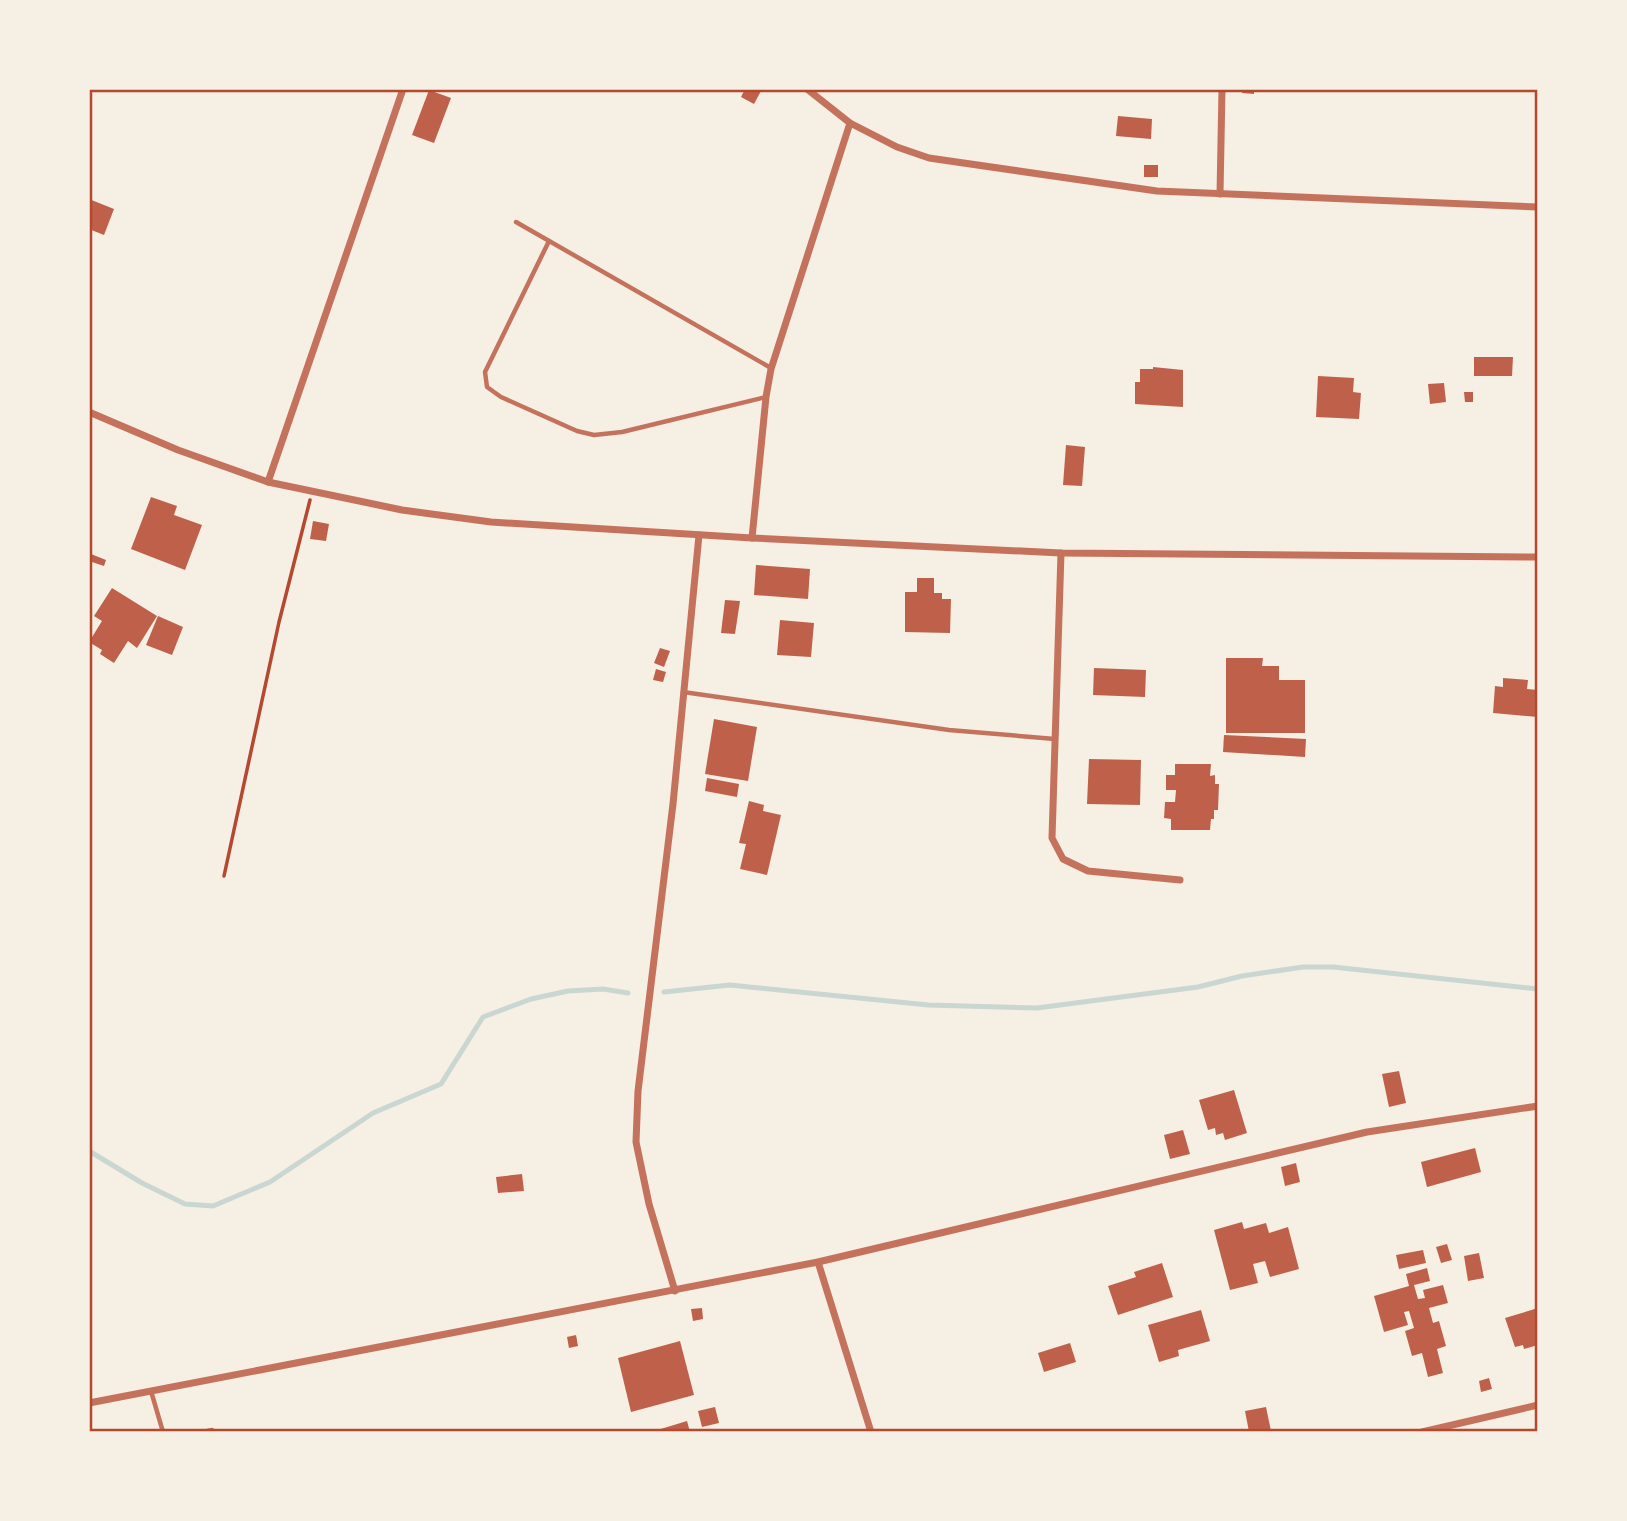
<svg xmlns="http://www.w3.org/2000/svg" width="1627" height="1521" font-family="'Public Sans',sans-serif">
<rect width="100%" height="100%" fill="#f6efe4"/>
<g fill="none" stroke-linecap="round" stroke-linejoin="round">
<g stroke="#c9d6d2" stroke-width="5">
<polyline points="664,992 730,985 928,1005 1037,1008 1198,987 1242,976 1303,967 1333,967 1538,989"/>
<polyline points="89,1151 142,1183 185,1204 213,1206 270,1182 373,1113 441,1084 483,1017 531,999 568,991 603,989 628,993"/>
</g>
</g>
<g fill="#bf614a">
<polygon points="745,89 761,91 754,104 741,97"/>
<polygon points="1242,89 1254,89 1254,94 1242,93"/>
<polygon points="429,90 451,98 434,143 412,135"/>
<polygon points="1118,116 1152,119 1151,139 1116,136"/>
<rect x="1144" y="165" width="14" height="12"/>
<polygon points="89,199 114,209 104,235 89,229"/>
<polygon points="1474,357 1513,357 1512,376 1474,376"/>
<polygon points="1153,367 1183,370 1183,407 1135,404 1135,382 1140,382 1140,369 1153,369"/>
<polygon points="1318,376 1354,378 1353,392 1361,393 1359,419 1316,417"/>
<polygon points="1444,383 1446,402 1430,404 1428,384"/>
<polygon points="1464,392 1473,392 1473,402 1465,402"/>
<polygon points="1066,445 1085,447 1082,486 1063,485"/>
<polygon points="151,497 177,506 174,515 202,525 185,570 131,549"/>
<polygon points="313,521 329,524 326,541 310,539"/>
<polygon points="91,554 106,560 104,566 89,561"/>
<polygon points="756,565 810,569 808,599 754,595"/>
<polygon points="917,578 934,578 934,593 942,593 942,599 951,599 950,633 905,632 905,592 917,592"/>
<polygon points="112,588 157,616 137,648 128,641 114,663 100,654 102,650 89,642 102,621 94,616"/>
<polygon points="725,600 740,601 735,634 721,633"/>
<polygon points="158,616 183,627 172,655 146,645"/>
<polygon points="780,620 814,623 811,657 777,655"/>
<polygon points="660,648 670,651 664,667 654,663"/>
<polygon points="1226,658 1263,658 1262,666 1279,666 1279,680 1305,680 1305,733 1226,733"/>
<polygon points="1094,668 1146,670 1145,697 1093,695"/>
<polygon points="656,669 666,672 663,682 653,680"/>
<polygon points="1503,678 1528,680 1527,689 1538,690 1538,717 1493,713 1495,686 1503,687"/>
<polygon points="714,719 757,727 748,781 705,774"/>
<polygon points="1224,735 1306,739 1305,757 1223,752"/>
<polygon points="1089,759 1141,760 1140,805 1087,804"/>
<polygon points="1175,764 1211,764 1210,776 1215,775 1215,784 1219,784 1218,810 1214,810 1214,819 1211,819 1210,830 1171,830 1171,819 1164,818 1165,802 1175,802 1176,790 1166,790 1166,775 1175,775"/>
<polygon points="707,778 739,784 737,797 705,791"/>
<polygon points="749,801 764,805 763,811 781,815 767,875 740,869 746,844 739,843"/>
<polygon points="1399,1071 1406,1103 1389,1107 1382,1074"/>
<polygon points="1234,1090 1247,1133 1225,1140 1223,1133 1216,1135 1215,1128 1208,1130 1199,1100"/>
<polygon points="1183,1130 1190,1154 1170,1159 1164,1135"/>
<polygon points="1475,1148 1481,1172 1427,1187 1421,1162"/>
<polygon points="1296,1163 1300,1182 1285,1186 1281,1167"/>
<polygon points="522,1174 524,1191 498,1193 496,1177"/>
<polygon points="1242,1222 1244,1229 1266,1223 1269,1233 1288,1227 1299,1269 1270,1277 1265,1261 1253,1264 1258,1283 1230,1290 1214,1230"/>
<polygon points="1447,1244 1452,1260 1441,1263 1436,1247"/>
<polygon points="1423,1250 1426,1263 1399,1269 1396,1255"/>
<polygon points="1479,1253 1484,1278 1468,1281 1464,1256"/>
<polygon points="1162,1263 1173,1297 1118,1315 1108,1286 1136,1277 1134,1272"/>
<polygon points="1427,1268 1430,1281 1414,1285 1418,1299 1425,1298 1423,1290 1443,1285 1448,1303 1429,1308 1433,1323 1439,1321 1446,1346 1437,1349 1443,1373 1428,1377 1422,1353 1412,1356 1405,1331 1414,1328 1409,1311 1404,1312 1408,1325 1384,1332 1374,1296 1409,1286 1406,1274"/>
<polygon points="702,1308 703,1319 693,1321 691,1309"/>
<polygon points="1538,1308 1538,1345 1524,1349 1523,1345 1515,1347 1505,1318"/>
<polygon points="1201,1310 1210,1341 1178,1350 1179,1356 1159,1362 1148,1325"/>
<polygon points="576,1335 578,1346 569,1348 567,1337"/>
<polygon points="680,1341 694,1395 631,1412 618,1358"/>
<polygon points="1070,1343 1076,1362 1044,1372 1038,1353"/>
<polygon points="1489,1378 1492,1389 1481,1392 1479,1381"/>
<polygon points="715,1407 719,1423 702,1427 698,1411"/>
<polygon points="1266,1407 1271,1431 1249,1432 1245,1411"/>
<polygon points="687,1421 690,1432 654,1432 654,1431"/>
</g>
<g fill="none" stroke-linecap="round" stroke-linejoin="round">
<polyline stroke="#b5482f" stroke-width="3.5" points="224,876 279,622 310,500"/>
<g stroke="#c5725c" stroke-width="4.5">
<polyline points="516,222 771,368"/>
<polyline points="549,241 485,372 487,387 501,397 577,431 594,435 622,432 766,397"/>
<polyline points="683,692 949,730 1055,739"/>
<polyline points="151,1391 163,1432"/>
<polyline points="203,1432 212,1430"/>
</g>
<g stroke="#c5725c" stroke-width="7">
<polyline points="807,89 850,123 897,147 929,158 1157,191 1538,207"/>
<polyline points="1220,194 1222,89"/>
<polyline points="89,412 178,450 268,482 402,510 491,522 752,538 1061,553 1538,557"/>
<polyline points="268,482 403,89"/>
<polyline points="752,538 766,397 771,369 850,123"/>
<polyline points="1061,553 1052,838 1063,859 1088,871 1180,880"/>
<polyline points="818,1262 871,1432"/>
<polyline points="675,1291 649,1204 636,1142 638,1091 673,804 699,535"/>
<polyline points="89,1403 818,1262 1367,1132 1538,1106"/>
<polyline points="1422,1432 1538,1405"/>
</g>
</g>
<rect width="1627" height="1521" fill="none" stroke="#f6efe4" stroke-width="182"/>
<rect x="91" y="91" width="1445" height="1339" fill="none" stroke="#b5482f" stroke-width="2.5"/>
</svg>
